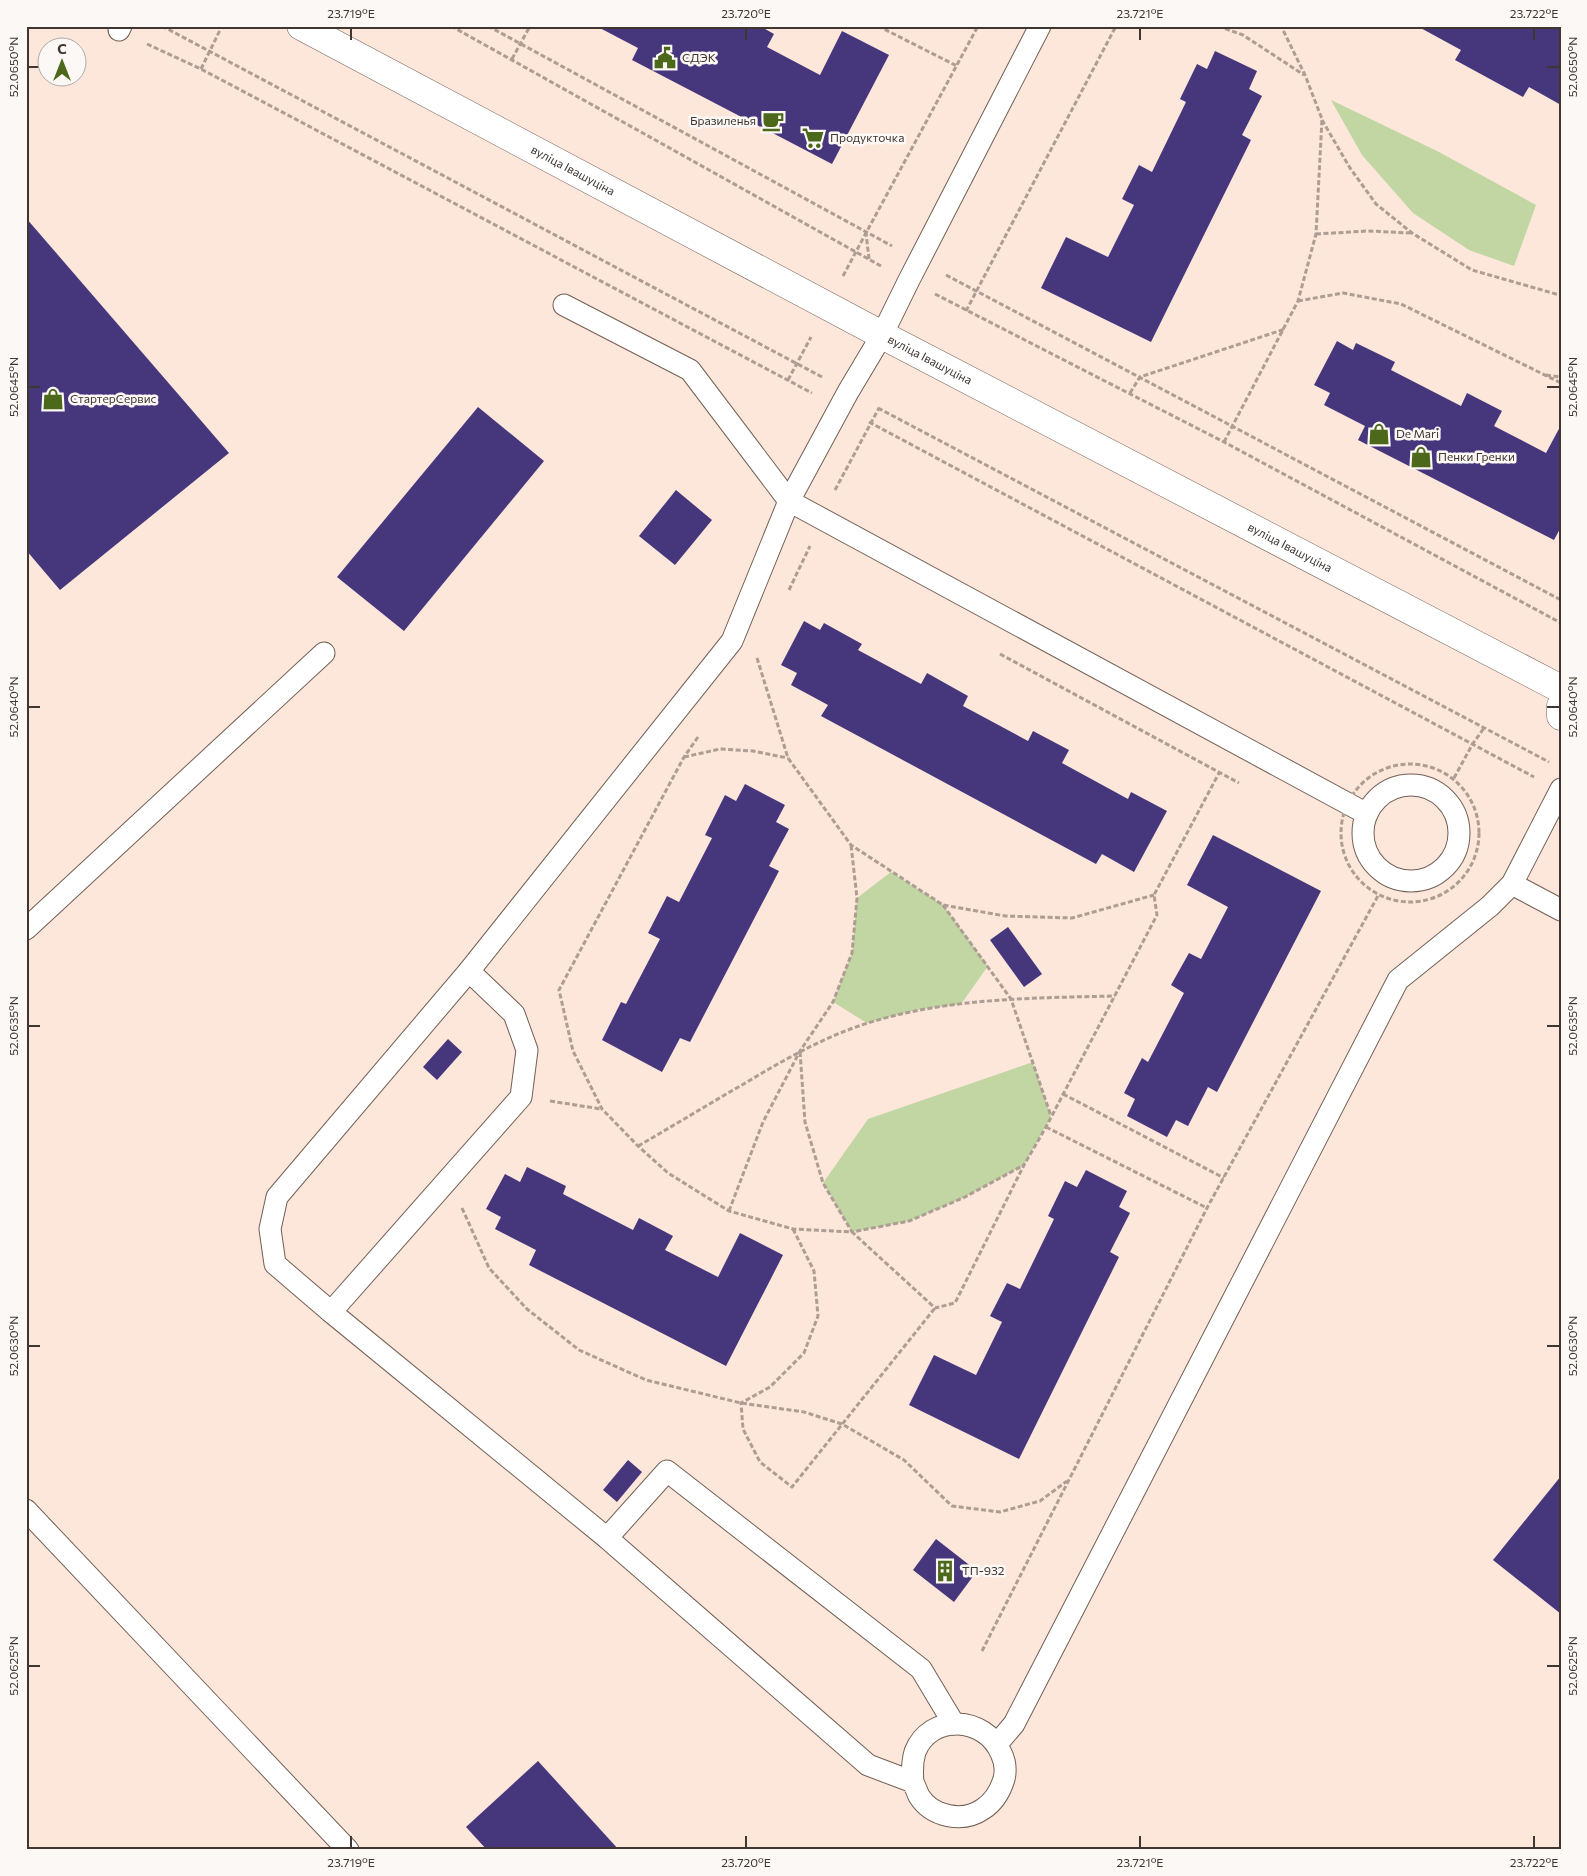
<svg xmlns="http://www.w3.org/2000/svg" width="1587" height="1876" font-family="Commissioner,sans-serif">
<rect width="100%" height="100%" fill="#fde6da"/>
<g fill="#c1d6a2">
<polygon points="1331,100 1439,152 1536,205 1514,266 1469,250 1413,213 1362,155"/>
<polygon points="891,872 943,905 988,966 961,1004 916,1010 867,1023 833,1002 852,953 857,898"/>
<polygon points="1033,1062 1051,1117 1024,1165 963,1198 909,1221 852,1232 823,1183 868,1119"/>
</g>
<g fill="#46377d">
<polygon points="596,26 732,26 735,28 736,26 760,26 774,34 767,47 820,75 842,31 889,55 832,164 632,60 638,48"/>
<polygon points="1417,26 1555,26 1561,29 1561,105 1529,87 1523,97 1455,60 1461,50"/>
<polygon points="1215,51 1257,71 1249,89 1262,96 1242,135 1251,140 1151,342 1041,288 1066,237 1108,257 1134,205 1122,199 1139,165 1152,172 1186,102 1180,99 1197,64 1207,69"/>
<polygon points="26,218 229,453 60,590 26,550"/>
<polygon points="1337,341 1353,350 1356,343 1395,362 1391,370 1461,406 1467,393 1502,411 1494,426 1546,453 1561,425 1561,527 1554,540 1358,440 1365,426 1324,405 1330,393 1314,385"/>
<polygon points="478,407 544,461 404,631 337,577"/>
<polygon points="676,490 712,520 675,565 639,536"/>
<polygon points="804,621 820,630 824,623 862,644 858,650 921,684 927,673 968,696 963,706 1028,741 1033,731 1069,750 1062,763 1128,799 1131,792 1167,811 1134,872 1102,854 1096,864 821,716 828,705 791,685 797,673 781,665"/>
<polygon points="745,784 785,805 776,822 789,829 769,866 779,871 690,1042 680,1038 662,1072 602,1040 621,1002 626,1004 660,939 648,933 667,896 679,902 712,838 705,835 725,795 736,801"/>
<polygon points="1213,835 1321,891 1217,1092 1208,1087 1188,1126 1176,1120 1167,1137 1127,1116 1135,1099 1124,1093 1142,1058 1148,1062 1184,993 1171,985 1189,953 1201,959 1228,907 1187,885"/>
<polygon points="1008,927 1042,974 1024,987 990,940"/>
<polygon points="448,1039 462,1052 437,1080 423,1067"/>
<polygon points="527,1167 566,1186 563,1194 633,1230 639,1218 673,1236 665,1250 718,1277 740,1233 783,1255 726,1366 529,1265 536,1250 495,1229 501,1217 486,1209 505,1174 520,1182"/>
<polygon points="1086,1170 1127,1191 1119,1207 1130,1213 1110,1252 1119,1257 1019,1459 909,1405 934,1355 976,1375 1002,1322 990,1316 1007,1283 1020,1289 1054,1219 1048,1216 1065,1181 1077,1187"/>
<polygon points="628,1460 642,1472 617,1502 603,1490"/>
<polygon points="1561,1476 1561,1614 1493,1560"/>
<polygon points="936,1539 977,1571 954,1602 913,1570"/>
<polygon points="538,1761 619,1850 487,1850 466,1827"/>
</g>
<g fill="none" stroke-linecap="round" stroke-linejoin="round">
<g stroke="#736055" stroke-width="23">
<g id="service">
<polyline points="119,30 121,26"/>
<polyline points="564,305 690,370 789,501 1367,814"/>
<circle cx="1411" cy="833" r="48"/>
<polyline points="1512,884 1561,910"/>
<polyline points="26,929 324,653"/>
<polyline points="331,1312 521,1097 527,1050 514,1014 469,971"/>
<polyline points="26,1510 348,1850"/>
<polyline points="607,1538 667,1471 921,1669 954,1724"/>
<polyline points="997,1744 1014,1724 1398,980 1490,906 1512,884 1561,789"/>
<path d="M913,1782C912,1771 912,1762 915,1752C930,1713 985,1716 1001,1753C1005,1761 1006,1771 1004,1779C1000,1792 994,1802 983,1809C963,1823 932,1817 919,1796C917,1792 915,1786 913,1782L868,1765L607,1538L331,1312L275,1264L270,1229L277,1197L469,971L732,641L789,501L848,392L882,335L909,280L1040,26"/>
</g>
</g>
<g stroke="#736055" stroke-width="29">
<g id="minor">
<path id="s1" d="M301,26L882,335L1561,689"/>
<polyline points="1561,706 1561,716"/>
</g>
</g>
<g stroke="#ae9d93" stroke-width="3" stroke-dasharray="5 2.5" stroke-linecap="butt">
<polyline points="162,26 822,377"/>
<polyline points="451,26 881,266"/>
<polyline points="488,26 892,246"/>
<polyline points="878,26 957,66"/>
<polyline points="1218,26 1243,35 1304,75"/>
<polyline points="147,44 201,69 812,393"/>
<polyline points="512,59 530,26"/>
<polyline points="201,69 222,26"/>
<polyline points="1322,120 1350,168 1376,204 1412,233 1472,270 1556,294 1561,294"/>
<polyline points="1316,234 1368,231 1411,233"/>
<polyline points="869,259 866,233 978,26"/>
<polyline points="946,275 1561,600"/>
<polyline points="843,276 866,233"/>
<polyline points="935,294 1224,442 1561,623"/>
<polyline points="1298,301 1343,293 1401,304 1561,383"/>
<polyline points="966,311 1116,26"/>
<polyline points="1546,375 1561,377"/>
<polyline points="788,380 811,337"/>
<polyline points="1130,393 1140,377 1285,329"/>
<polyline points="878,408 1549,762"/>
<polyline points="869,422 1534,777"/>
<polyline points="1224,442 1298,301 1316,234 1322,119 1305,75 1281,26"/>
<polyline points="835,490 879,408"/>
<polyline points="789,590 810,546"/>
<polyline points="1000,654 1239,783"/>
<polyline points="757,658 788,758 851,845 943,905 1005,916 1072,918 1154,895"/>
<polyline points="698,737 684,757 559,990 573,1051 602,1109 638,1146 668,1173 729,1211 793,1229 852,1232 935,1308 955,1303 1024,1165 1046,1127 1157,915 1154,895 1219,773"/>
<polyline points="684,757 720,749 753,751 788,758"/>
<circle cx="1410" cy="833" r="69"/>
<polyline points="1454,778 1472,745 1484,728"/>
<polyline points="943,905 1011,999 1051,1116"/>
<polyline points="800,1052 805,1122 823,1183 852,1232 909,1221 963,1198 1024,1165"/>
<polyline points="1063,1094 1224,1178"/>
<polyline points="550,1101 601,1109"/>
<polyline points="1046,1127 1207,1208"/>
<path d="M638,1146C673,1126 707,1105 742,1085C782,1061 823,1037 868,1023C947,998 1032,998 1115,996"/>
<polyline points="462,1208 489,1268 527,1309 579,1350 646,1380 741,1403 804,1412 842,1424 904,1460 952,1506 1000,1512 1040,1501 1067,1481"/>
<polyline points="729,1211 763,1122 800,1051 833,1002 852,953 857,898 851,845"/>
<polyline points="793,1229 814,1271 818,1316 804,1353 770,1387 741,1403 743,1429 760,1462 792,1487 935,1308"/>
<polyline points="982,1651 1207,1208 1379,894"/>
</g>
<use href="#service" stroke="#fff" stroke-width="21"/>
<use href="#minor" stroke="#fff" stroke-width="28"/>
</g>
<path fill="none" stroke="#3f3631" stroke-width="2" d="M351,28V40M746,28V40M1140,28V40M1534,28V40M28,67H40M1547,67H1560M28,387H40M1547,387H1560M28,707H40M1547,707H1560M28,1026H40M1547,1026H1560M28,1346H40M1547,1346H1560M28,1666H40M1547,1666H1560M351,1836V1848M746,1836V1848M1140,1836V1848M1534,1836V1848"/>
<defs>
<g id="civic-bare" transform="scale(1.725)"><path d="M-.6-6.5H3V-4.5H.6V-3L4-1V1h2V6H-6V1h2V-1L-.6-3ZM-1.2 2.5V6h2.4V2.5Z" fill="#4c681b" stroke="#fcf8f5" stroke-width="2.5" paint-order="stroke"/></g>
<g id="cafe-bare" transform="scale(1.725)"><path d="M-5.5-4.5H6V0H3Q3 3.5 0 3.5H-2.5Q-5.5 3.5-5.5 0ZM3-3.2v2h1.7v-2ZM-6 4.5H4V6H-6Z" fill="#4c681b" stroke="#fcf8f5" stroke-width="2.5" paint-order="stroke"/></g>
<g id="supermarket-bare" transform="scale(1.725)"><path d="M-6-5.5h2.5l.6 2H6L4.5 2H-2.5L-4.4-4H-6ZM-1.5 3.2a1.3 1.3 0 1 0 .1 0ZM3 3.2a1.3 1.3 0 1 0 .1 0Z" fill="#4c681b" stroke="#fcf8f5" stroke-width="2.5" paint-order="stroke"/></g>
<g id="shop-bare" transform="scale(1.725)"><path d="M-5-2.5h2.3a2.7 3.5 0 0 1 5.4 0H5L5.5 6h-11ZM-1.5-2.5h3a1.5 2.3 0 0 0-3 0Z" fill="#4c681b" stroke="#fcf8f5" stroke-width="2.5" paint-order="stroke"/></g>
<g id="building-bare" transform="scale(1.725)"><path d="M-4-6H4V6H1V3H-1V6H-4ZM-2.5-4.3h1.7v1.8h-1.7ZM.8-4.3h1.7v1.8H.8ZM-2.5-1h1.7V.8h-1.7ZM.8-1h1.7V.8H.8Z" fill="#4c681b" stroke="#fcf8f5" stroke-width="2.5" paint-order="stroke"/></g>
</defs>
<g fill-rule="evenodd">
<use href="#civic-bare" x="665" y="58"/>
<use href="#cafe-bare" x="773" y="121"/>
<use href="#supermarket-bare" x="813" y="138"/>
<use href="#shop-bare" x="53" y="399"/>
<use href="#shop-bare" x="1379" y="434"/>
<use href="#shop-bare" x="1421" y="457"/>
<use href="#building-bare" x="945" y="1571"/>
</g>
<g text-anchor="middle" stroke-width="5" stroke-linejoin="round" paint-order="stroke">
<g font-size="12" fill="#3f3631" stroke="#fcf8f5" text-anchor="start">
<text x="682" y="62">СДЭК</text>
<text x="756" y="125" text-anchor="end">Бразиленья</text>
<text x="830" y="142">Продукточка</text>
<text x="70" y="403">СтартерСервис</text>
<text x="1396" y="438">De Mari</text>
<text x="1438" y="461">Пенки Гренки</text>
<text x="962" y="1575">ТП-932</text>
</g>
<g font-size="12" fill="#3f3631" stroke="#fcf8f5">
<text dy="4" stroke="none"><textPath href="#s1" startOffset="308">вуліца Івашуціна</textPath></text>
<text dy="4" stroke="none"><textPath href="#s1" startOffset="712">вуліца Івашуціна</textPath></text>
<text dy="4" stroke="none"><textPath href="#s1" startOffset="1118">вуліца Івашуціна</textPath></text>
</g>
</g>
<rect width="1587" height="1876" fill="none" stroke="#fcf8f5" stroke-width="55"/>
<g transform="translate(62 62)"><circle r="24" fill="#fcf8f5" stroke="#b0aaa7"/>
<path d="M0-4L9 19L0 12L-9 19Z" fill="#4c681b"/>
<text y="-8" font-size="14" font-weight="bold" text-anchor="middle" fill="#3f3631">С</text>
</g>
<rect x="28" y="28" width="1532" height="1820" fill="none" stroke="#3f3631" stroke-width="2"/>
<g font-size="12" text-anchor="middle" fill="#3f3631">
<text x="351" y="18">23.719°E</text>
<text x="746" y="18">23.720°E</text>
<text x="1140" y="18">23.721°E</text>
<text x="1534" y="18">23.722°E</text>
<text transform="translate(14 67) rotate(-90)" y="4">52.0650°N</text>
<text transform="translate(1573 67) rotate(-90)" y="4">52.0650°N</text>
<text transform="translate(14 387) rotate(-90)" y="4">52.0645°N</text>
<text transform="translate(1573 387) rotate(-90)" y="4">52.0645°N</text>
<text transform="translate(14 707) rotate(-90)" y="4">52.0640°N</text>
<text transform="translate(1573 707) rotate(-90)" y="4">52.0640°N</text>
<text transform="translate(14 1026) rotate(-90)" y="4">52.0635°N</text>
<text transform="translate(1573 1026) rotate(-90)" y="4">52.0635°N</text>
<text transform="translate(14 1346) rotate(-90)" y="4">52.0630°N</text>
<text transform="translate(1573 1346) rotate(-90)" y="4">52.0630°N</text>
<text transform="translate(14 1666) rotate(-90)" y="4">52.0625°N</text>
<text transform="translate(1573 1666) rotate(-90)" y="4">52.0625°N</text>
<text x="351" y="1867">23.719°E</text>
<text x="746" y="1867">23.720°E</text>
<text x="1140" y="1867">23.721°E</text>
<text x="1534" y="1867">23.722°E</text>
</g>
</svg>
